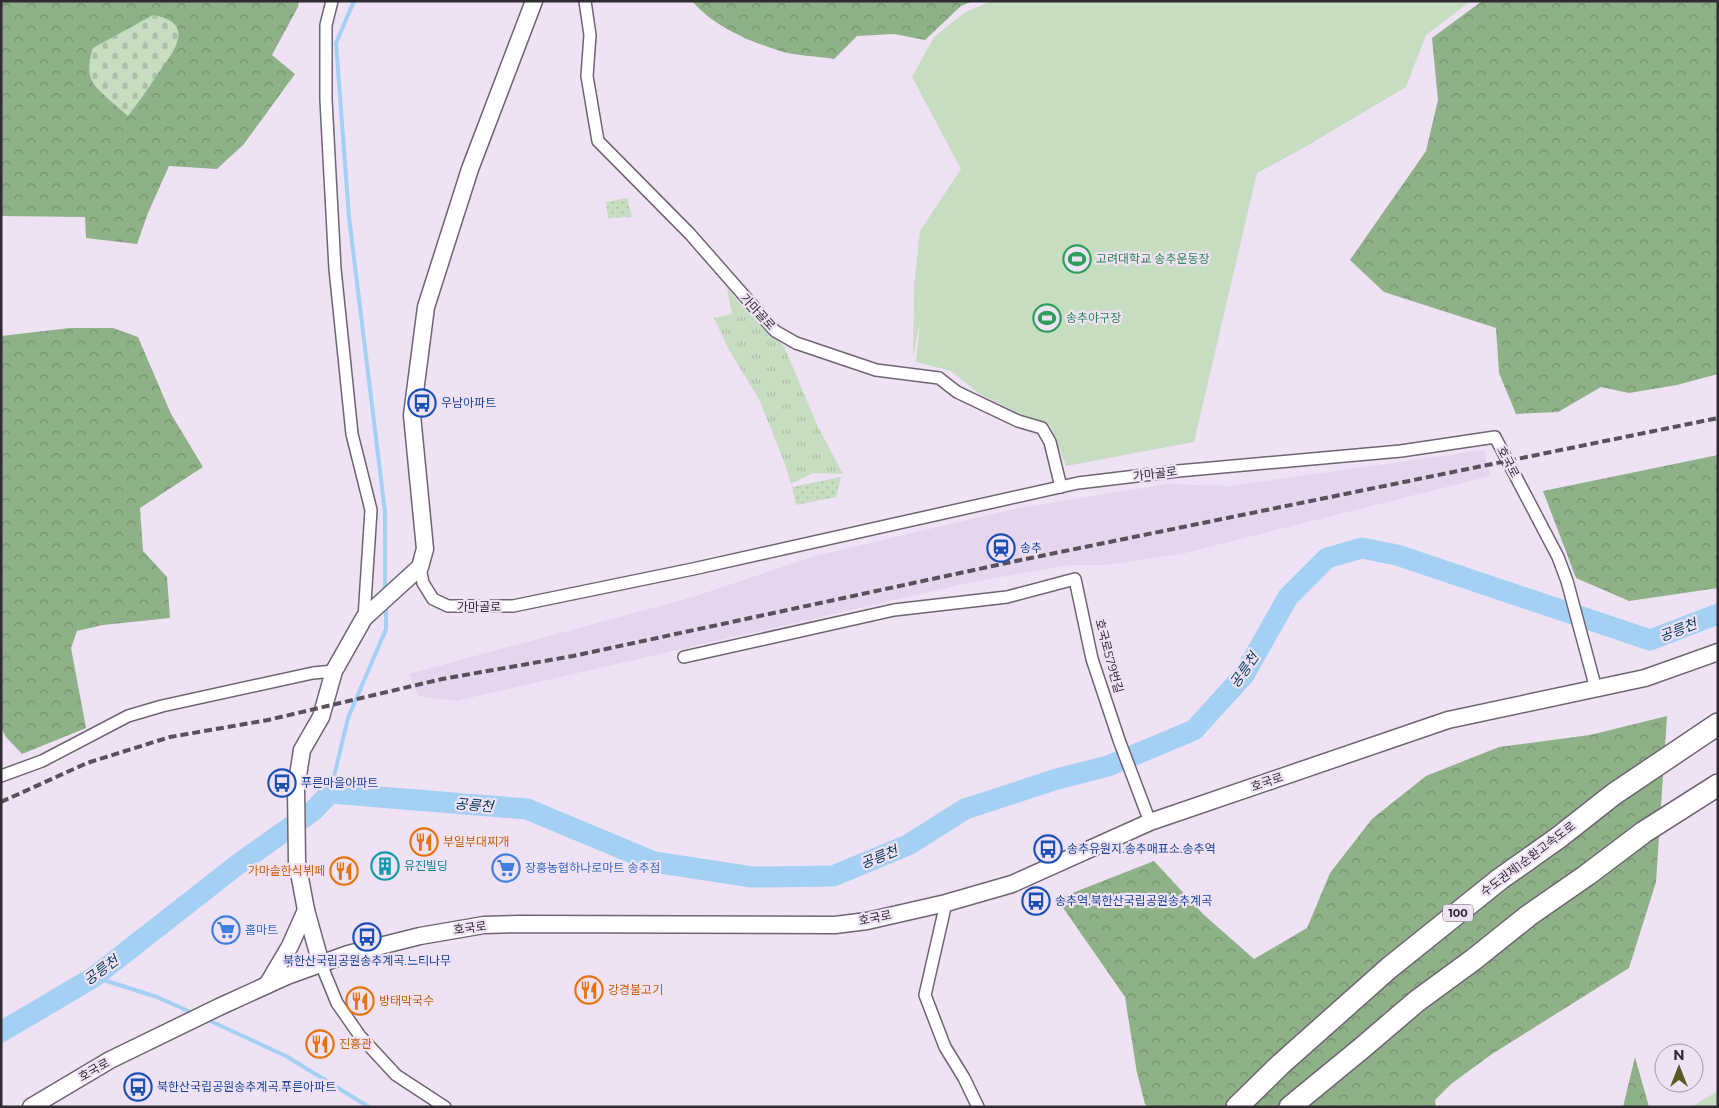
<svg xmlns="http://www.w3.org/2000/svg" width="1719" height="1108" font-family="Montserrat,'Noto Sans KR',sans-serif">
<defs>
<pattern id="grass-tufts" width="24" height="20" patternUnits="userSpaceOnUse" patternTransform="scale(1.25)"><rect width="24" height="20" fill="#c7ddc2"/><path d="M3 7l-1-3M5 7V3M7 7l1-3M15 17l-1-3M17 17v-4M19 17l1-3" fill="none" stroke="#abbea7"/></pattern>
<pattern id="forest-crowns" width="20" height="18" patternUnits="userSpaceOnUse" patternTransform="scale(1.25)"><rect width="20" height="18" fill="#8fb188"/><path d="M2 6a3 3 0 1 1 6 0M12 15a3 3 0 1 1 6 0" fill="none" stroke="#759070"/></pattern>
<pattern id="cemetery-stones" width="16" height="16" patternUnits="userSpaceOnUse" patternTransform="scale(1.25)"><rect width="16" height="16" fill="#c7ddc2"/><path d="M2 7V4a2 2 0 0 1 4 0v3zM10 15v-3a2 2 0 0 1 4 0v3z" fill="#abbea7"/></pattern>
<pattern id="park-dots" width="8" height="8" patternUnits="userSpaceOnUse" patternTransform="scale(1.25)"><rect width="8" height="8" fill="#c7ddc2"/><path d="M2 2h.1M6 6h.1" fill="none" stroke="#abbea7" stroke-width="1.8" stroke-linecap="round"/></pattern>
</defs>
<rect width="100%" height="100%" fill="#eee2f4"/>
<polygon fill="#e5d6ee" points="1484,450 1490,476 1181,554 1105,565 1068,565 968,583 456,701 418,696 409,674 693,597 815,556 1014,509 1167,484 1229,486"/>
<polygon fill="url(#grass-tufts)" points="727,288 747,312 784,346 818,427 843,474 813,473 791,484 785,464 759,399 729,350 714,318 732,314"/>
<g fill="url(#forest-crowns)">
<polygon points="1,1 299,1 298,7 272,55 295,74 244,144 217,169 169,166 148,213 137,244 86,238 85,217 1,216"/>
<path d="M692,1H973L961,6L925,40L894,34L857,36L834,59C817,56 799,56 783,52C751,42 714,27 692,1Z"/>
<polygon points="1482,1 1718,1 1718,374 1677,385 1629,393 1601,387 1558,412 1516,414 1499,373 1496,328 1384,292 1350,260 1426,151 1438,100 1432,38"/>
<polygon points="70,328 113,328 138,337 171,414 203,467 140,508 143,551 167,577 170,618 103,625 77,631 71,648 86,728 22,754 6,737 1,728 1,336"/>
<polygon points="1718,455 1718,588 1629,601 1576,578 1543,491"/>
<polygon points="1667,716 1656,882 1629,968 1492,1054 1451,1084 1435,1100 1436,1107 1148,1107 1145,1104 1137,1073 1125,997 1057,899 1154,861 1203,914 1254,959 1307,928 1330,873 1372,819 1426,776 1499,747 1590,735"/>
<polygon points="1635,1057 1649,1107 1623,1107"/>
</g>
<path fill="url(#cemetery-stones)" d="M153,15C198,23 173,53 157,75C148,89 138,103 128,116C120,109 98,91 93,83C87,73 89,59 93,48Z"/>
<g fill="url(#park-dots)">
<polygon points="627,198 632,217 608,218 606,202"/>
<polygon points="841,477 836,497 796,505 792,487"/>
</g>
<g fill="#c7ddc2">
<polygon points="991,1 1471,1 1426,35 1406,87 1305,147 1257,173 1194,442 1066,466 1050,425 1024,416 978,393 951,371 916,362 920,319 913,358 914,286 920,231 961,169 912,77 934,37 964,13"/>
<polygon points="1718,1091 1718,1107 1691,1107"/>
</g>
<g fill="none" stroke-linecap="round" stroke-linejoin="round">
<g stroke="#a4d0f4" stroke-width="4">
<polyline points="354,1 336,43 349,217 385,512 385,593"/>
<polyline points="330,793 348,718 386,629 386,605"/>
<polyline points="94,977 157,997 195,1014"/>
<polyline points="206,1019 286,1056 369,1107"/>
</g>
<polyline stroke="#a4d0f4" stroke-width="21" points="1,1032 94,977 237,865 313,811 330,793 527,809 654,862 752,877 833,876 908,845 965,809 1057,779 1108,766 1194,730 1244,675 1288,597 1327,558 1362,548 1397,555 1650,640 1718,614"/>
<g stroke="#6e6474" stroke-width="14">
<g id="street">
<polyline points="332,1 326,25 326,100 335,269 352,434 371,510 364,618"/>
<polyline points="585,1 590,35 587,76 598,141 690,234 775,331 796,343 876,370 939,378 957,392 1018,421 1042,428 1050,442 1061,487"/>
<polyline points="420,567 423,583 433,599 448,606 513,606 693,569 1078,483 1178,471 1401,451 1495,437 1558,557 1567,581 1596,689"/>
<polyline points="684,657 894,610 1007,597 1075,579 1092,659 1119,740 1150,822"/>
<polyline points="1,776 42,761 128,716 162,706 313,673 334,671"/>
<polyline points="946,903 925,995 945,1047 964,1078 978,1107"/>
<polyline points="321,964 337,1003 360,1036 396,1075 445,1107"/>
</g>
</g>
<g stroke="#6e6474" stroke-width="19">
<g id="secondary">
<polyline points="321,964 306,910 297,862 296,788 302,750 321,717 334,671 364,618 420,567 425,549 412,415 426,307 470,169 534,1"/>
<polyline points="267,985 290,946 306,910"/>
<polyline points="31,1107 110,1060 219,1007 287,976 348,954 420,936 484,925 521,924 835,925 867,921 946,903 1012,884 1150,822 1448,720 1645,678 1718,652"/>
</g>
</g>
<g stroke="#6e6474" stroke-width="24">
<g id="highway">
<polyline points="1237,1107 1281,1064 1389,968 1500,879 1558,838 1614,794 1718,724"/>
<polyline points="1290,1107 1362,1048 1417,1001 1473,960 1528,916 1587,875 1644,832 1718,785"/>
</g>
</g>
<use href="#street" stroke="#fff" stroke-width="11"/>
<use href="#secondary" stroke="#fff" stroke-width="16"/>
<use href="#highway" stroke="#fff" stroke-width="21"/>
<polyline stroke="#58515b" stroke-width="4" stroke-dasharray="8 4" stroke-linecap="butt" points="1,802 87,763 170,737 268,720 442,679 573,656 1016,561 1718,418"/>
</g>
<defs>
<g id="stadium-ring" transform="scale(1.4375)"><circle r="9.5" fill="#eee2f4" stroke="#2e9e5b" stroke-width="1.5"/><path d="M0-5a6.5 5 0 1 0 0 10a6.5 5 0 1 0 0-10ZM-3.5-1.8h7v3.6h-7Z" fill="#2e9e5b"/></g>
<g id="bus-ring" transform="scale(1.4375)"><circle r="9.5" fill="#eee2f4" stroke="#1a4fb4" stroke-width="1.5"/><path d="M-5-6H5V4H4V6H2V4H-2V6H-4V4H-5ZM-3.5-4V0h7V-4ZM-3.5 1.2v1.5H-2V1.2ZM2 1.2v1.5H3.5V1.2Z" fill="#1a4fb4"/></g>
<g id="station-ring" transform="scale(1.4375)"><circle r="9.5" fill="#eee2f4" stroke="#1a4fb4" stroke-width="1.5"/><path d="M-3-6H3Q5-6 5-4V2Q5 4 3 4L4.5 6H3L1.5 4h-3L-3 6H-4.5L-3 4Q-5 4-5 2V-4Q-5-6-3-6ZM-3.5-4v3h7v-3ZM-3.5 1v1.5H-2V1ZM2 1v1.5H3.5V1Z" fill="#1a4fb4"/></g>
<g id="restaurant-ring" transform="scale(1.4375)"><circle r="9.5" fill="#eee2f4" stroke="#e8710a" stroke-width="1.5"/><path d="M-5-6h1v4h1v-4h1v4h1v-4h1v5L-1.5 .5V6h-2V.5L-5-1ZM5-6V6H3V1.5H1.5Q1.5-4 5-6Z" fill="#e8710a"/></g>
<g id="building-ring" transform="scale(1.4375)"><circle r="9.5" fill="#eee2f4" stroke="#0f9aa8" stroke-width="1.5"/><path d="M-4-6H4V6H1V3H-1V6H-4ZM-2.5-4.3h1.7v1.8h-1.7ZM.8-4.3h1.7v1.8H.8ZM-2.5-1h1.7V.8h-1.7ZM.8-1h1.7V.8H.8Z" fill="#0f9aa8"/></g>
<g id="supermarket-ring" transform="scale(1.4375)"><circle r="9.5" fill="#eee2f4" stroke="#3f7fe0" stroke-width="1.5"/><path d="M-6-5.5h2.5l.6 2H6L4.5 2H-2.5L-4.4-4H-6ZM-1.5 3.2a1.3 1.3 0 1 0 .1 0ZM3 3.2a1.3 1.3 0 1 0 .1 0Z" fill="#3f7fe0"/></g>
</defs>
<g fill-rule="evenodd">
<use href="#stadium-ring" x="1077" y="259"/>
<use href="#stadium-ring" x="1047" y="318"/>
<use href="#bus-ring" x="422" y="403"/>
<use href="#station-ring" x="1001" y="548"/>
<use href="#bus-ring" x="282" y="783"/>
<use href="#restaurant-ring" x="424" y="842"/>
<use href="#bus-ring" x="1048" y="849"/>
<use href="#building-ring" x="385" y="866"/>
<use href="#supermarket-ring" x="506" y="868"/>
<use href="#restaurant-ring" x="344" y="871"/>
<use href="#bus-ring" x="1036" y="901"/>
<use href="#supermarket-ring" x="226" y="930"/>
<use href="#bus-ring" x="367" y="937"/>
<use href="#restaurant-ring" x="589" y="990"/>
<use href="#restaurant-ring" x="360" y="1001"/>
<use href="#restaurant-ring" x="320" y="1044"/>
<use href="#bus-ring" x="138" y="1087"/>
</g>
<g text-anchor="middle" stroke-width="4.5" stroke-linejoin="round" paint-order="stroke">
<rect fill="#eee2f4" stroke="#69626c" stroke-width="1" x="1443" y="904.5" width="30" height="17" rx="4"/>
<g font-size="11" font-weight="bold" fill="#302b32">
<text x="1458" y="917">100</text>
</g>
<g font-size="12" fill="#27864d" stroke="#eee2f4" text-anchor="start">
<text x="1096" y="263">고려대학교 송추운동장</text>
<text x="1066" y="322">송추야구장</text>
</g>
<g font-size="12" fill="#302b32" stroke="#eee2f4">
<text transform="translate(758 312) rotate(47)" y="4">가마골로</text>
<text transform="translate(1508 462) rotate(62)" y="4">호국로</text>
<text transform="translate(1155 474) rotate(-7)" y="4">가마골로</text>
<text x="479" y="611">가마골로</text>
<text transform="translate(1109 656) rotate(75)" y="4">호국로579번길</text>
<text transform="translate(1267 782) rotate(-19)" y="4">호국로</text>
<text transform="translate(1528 859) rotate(-37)" y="4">수도권제1순환고속도로</text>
<text transform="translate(875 918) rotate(-11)" y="4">호국로</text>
<text transform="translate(470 928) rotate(-7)" y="4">호국로</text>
<text transform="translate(94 1070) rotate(-29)" y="4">호국로</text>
</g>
<g font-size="12" fill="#164399" stroke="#eee2f4" text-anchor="start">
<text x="441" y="407">우남아파트</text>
<text x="1020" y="552">송추</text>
<text x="301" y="787">푸른마을아파트</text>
<text x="1067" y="853">송추유원지.송추매표소.송추역</text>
<text x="1055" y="905">송추역.북한산국립공원송추계곡</text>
<text x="367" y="965" text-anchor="middle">북한산국립공원송추계곡.느티나무</text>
<text x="157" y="1091">북한산국립공원송추계곡.푸른아파트</text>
</g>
<g font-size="12" fill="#c56008" stroke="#eee2f4" text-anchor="start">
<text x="443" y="846">부일부대찌개</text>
<text x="325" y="875" text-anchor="end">가마솥한식뷔페</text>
<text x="608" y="994">강경불고기</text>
<text x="379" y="1005">방태막국수</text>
<text x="339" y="1048">진흥관</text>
</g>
<g font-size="12" fill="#0d838f" stroke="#eee2f4" text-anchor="start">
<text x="404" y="870">유진빌딩</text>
</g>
<g font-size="12" fill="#366cbe" stroke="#eee2f4" text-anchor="start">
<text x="525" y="872">장흥농협하나로마트 송추점</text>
<text x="245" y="934">홈마트</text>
</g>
<g font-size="14" font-style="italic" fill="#003657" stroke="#eee2f4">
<text transform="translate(1678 630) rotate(-21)" y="5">공릉천</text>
<text transform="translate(1244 670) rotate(-55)" y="5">공릉천</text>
<text transform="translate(474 805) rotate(5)" y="5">공릉천</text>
<text transform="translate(879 857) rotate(-22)" y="5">공릉천</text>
<text transform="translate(101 970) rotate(-36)" y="5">공릉천</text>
</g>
</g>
<rect width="1719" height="1108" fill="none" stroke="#302b32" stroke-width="5"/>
<g transform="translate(1679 1068)"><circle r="24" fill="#eee2f4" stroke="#a299a6"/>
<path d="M0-4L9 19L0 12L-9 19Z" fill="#5a5926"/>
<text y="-8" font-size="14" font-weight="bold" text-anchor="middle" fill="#302b32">N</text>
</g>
</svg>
